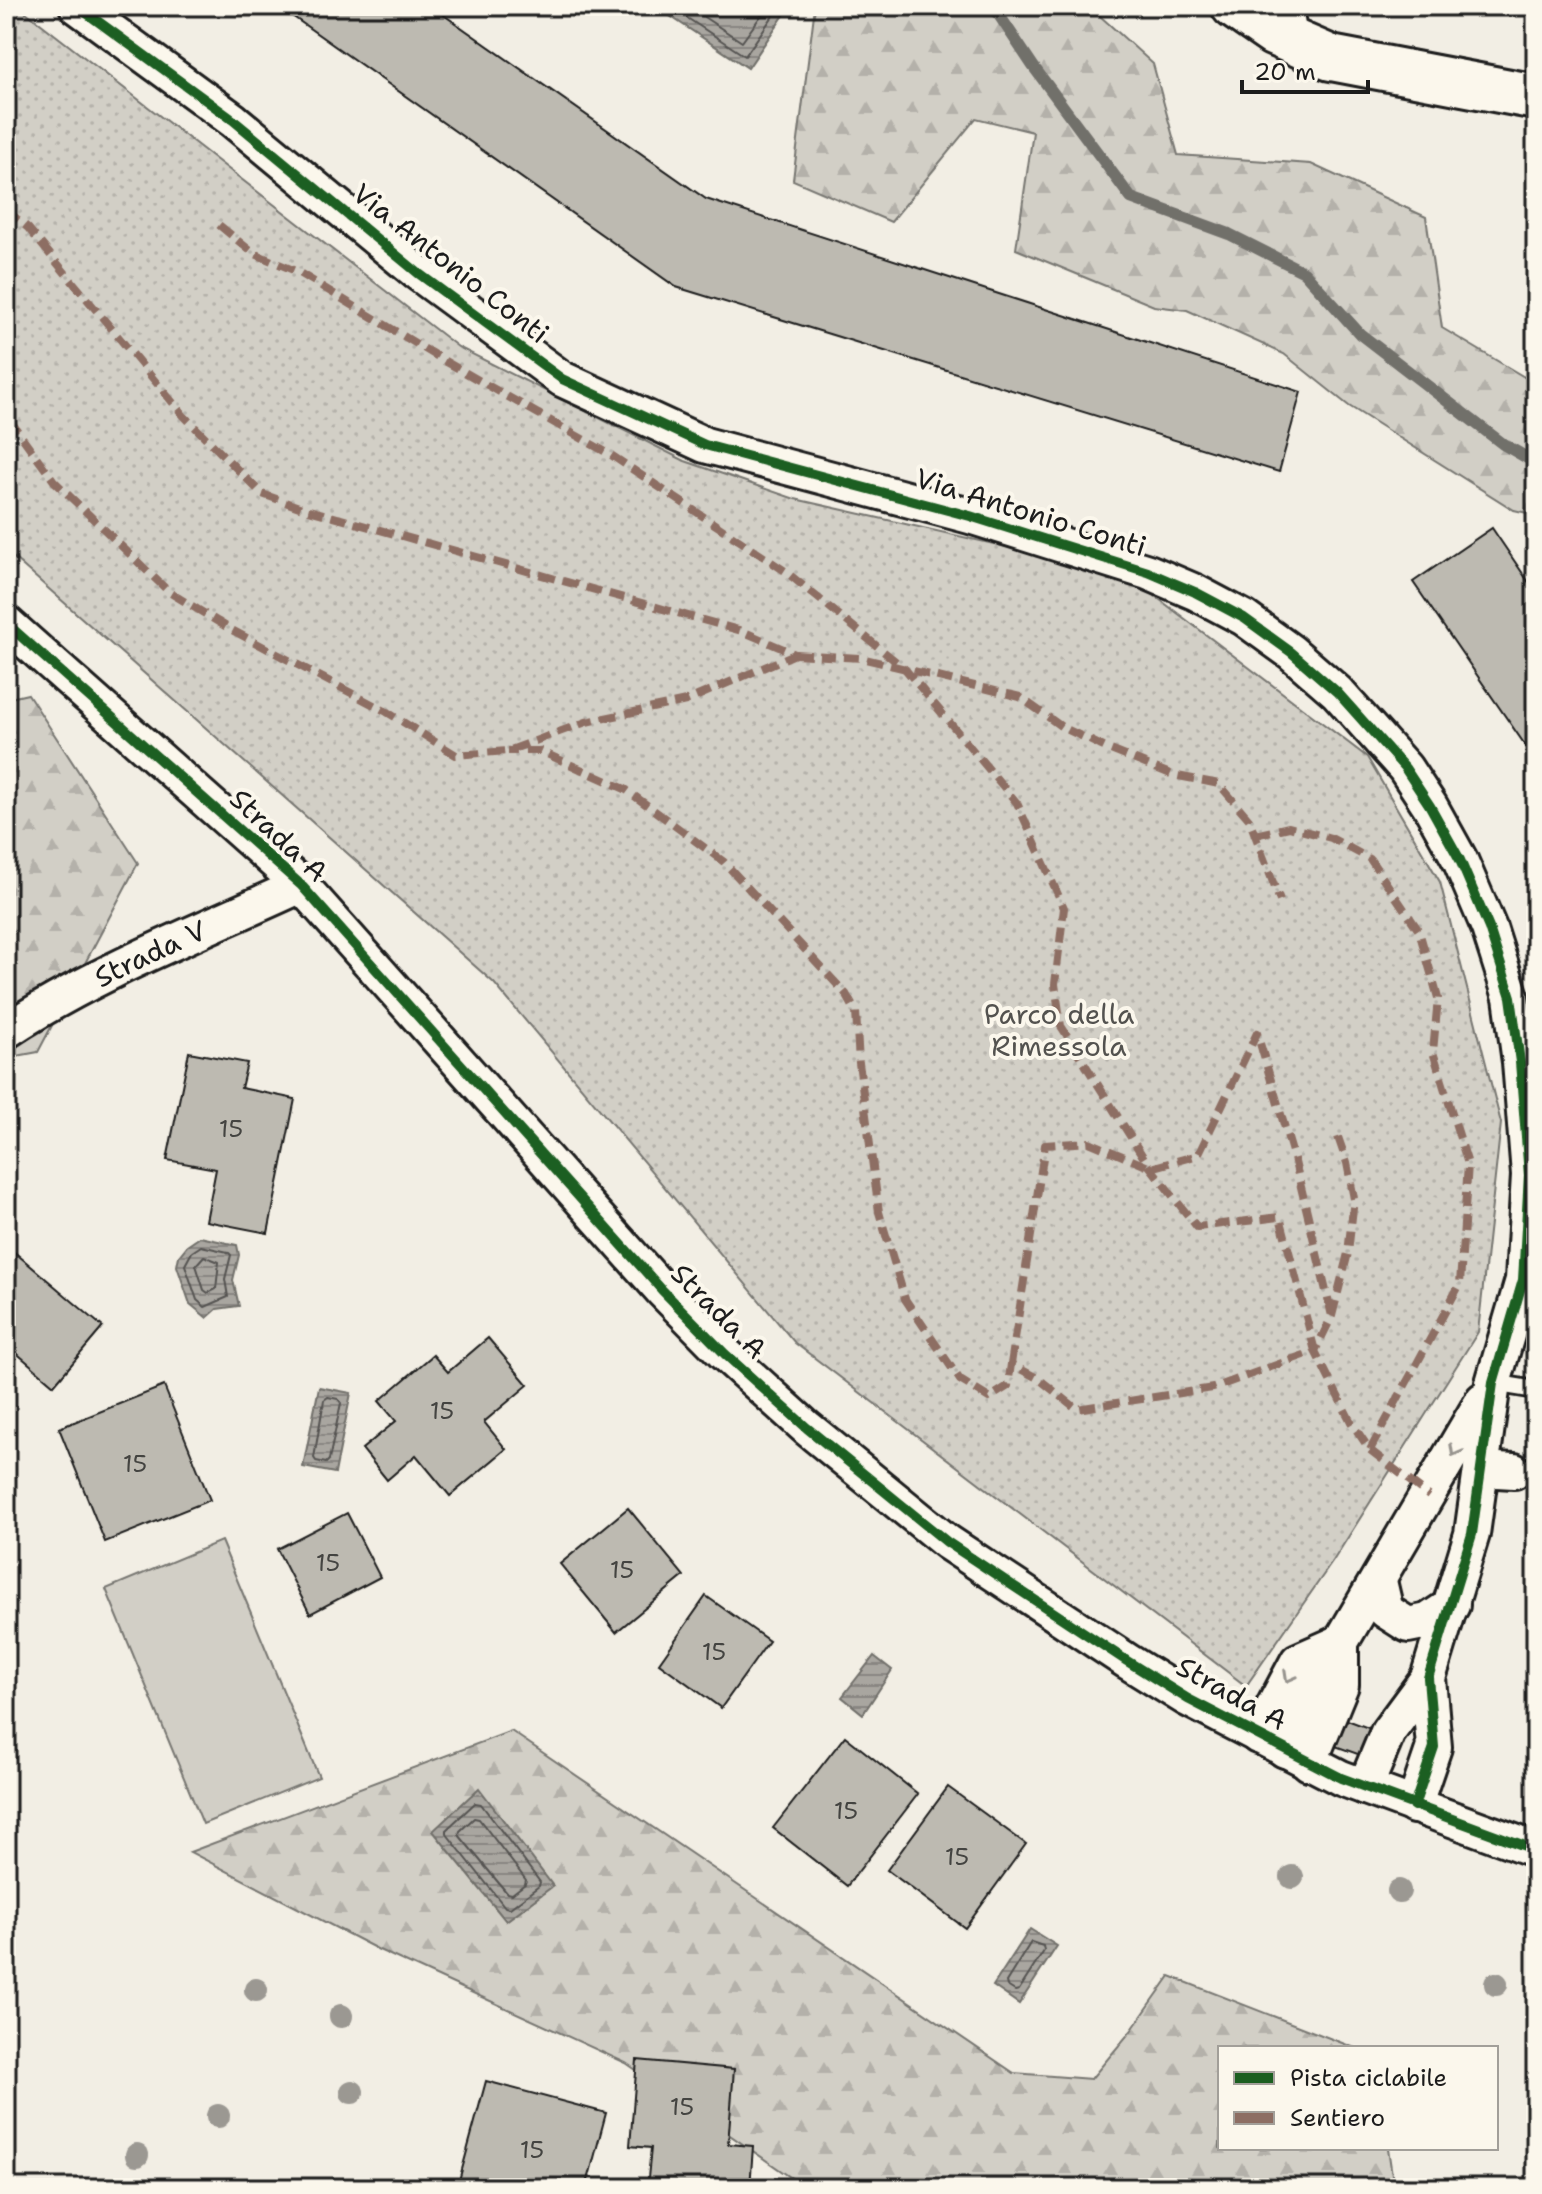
<svg xmlns="http://www.w3.org/2000/svg" width="1542" height="2194" font-family="'Shantell Sans',sans-serif">
<defs>
<pattern id="forest-firs" width="22" height="20" patternUnits="userSpaceOnUse" patternTransform="scale(2)"><rect width="22" height="20" fill="#d2cfc6"/><path d="M5 1l3.5 6h-7zM16 11l3.5 6h-7z" fill="#b4b1aa"/></pattern>
<pattern id="park-dots" width="8" height="8" patternUnits="userSpaceOnUse" patternTransform="scale(2)"><rect width="8" height="8" fill="#d2cfc6"/><path d="M2 2h.1M6 6h.1" fill="none" stroke="#b4b1aa" stroke-width="1.8" stroke-linecap="round"/></pattern>
<pattern id="water-rules" width="6" height="5" patternUnits="userSpaceOnUse" patternTransform="scale(2)"><rect width="6" height="5" fill="#a9a6a0"/><path d="M0 2.5h6" fill="none" stroke="#898682"/></pattern>
</defs>
<rect width="100%" height="100%" fill="#f2eee4"/>
<filter id="ink" filterUnits="userSpaceOnUse"><feTurbulence type="fractalNoise" baseFrequency=".0125" numOctaves="2"/><feDisplacementMap in="SourceGraphic" scale="16" xChannelSelector="R" yChannelSelector="G"/><feConvolveMatrix kernelMatrix="1 2 1 2 8 2 1 2 1" color-interpolation-filters="sRGB"/></filter>
<g filter="url(#ink)">
<polygon fill="#d2cfc6" stroke="#777671" stroke-width="2" points="221,1541 319,1777 203,1824 106,1589"/>
<g fill="url(#forest-firs)" stroke="#777671" stroke-width="2">
<polygon points="815,6 1089,6 1153,64 1178,155 1311,164 1426,217 1442,328 1536,384 1536,515 1514,510 1349,406 1284,354 1187,310 1154,306 1016,249 1033,132 976,118 891,222 793,180"/>
<polygon points="28,694 138,863 38,1052 6,1058 6,699"/>
<polygon points="511,1731 1014,2073 1091,2079 1131,2031 1170,1976 1355,2048 1220,2048 1220,2148 1388,2148 1394,2188 806,2188 626,2063 379,1950 190,1852"/>
</g>
<polygon fill="url(#park-dots)" stroke="#777671" stroke-width="2" points="6,6 18,6 458,347 685,461 795,499 1126,574 1367,757 1440,882 1501,1123 1478,1332 1333,1561 1246,1686 795,1343 494,983 6,551"/>
<g fill="url(#water-rules)" stroke="#716f6b" stroke-width="2">
<polygon points="655,6 783,6 788,9 748,68"/>
<polygon points="200,1237 237,1245 239,1255 233,1280 239,1306 217,1309 207,1318 190,1304 177,1266 179,1256 187,1246"/>
<polygon points="319,1387 351,1393 335,1473 303,1467"/>
<polygon points="874,1656 892,1670 863,1714 842,1697"/>
<polygon points="479,1788 553,1886 506,1921 433,1831"/>
<polygon points="1030,1929 1057,1946 1019,2004 993,1986"/>
</g>
<g fill="none" stroke-linecap="round" stroke-linejoin="round">
<g stroke="#545351" stroke-width="2">
<polyline points="669,6 745,56 780,6"/>
<polyline points="687,6 742,42 768,6"/>
<polygon points="201,1246 228,1252 231,1255 225,1279 228,1297 205,1307 197,1300 185,1265 192,1252"/>
<polygon points="204,1256 219,1262 216,1289 208,1293 204,1290 196,1265"/>
<polygon points="328,1397 338,1399 341,1403 329,1460 326,1463 316,1461 314,1458 324,1400"/>
<polygon points="475,1803 481,1804 540,1882 539,1886 510,1908 505,1907 446,1833 446,1830"/>
<polygon points="474,1818 479,1819 526,1880 525,1884 512,1894 507,1893 459,1835 460,1831"/>
<polygon points="1031,1942 1043,1946 1044,1951 1019,1990 1015,1991 1007,1986 1006,1982"/>
</g>
<polyline stroke="#716f6b" stroke-width="12" points="993,6 1033,66 1131,198 1229,234 1304,272 1360,334 1503,444 1536,463"/>
</g>
<g fill="#bdbab1" stroke="#1c1c1c" stroke-width="2">
<polygon points="278,6 431,6 706,199 1301,392 1279,472 676,287"/>
<polygon points="1492,528 1536,593 1536,761 1413,582"/>
<polygon points="189,1052 247,1063 241,1088 295,1099 268,1233 206,1221 216,1169 167,1160"/>
<polygon points="6,1245 103,1327 54,1385 6,1344"/>
<polygon points="488,1338 528,1385 484,1422 506,1449 450,1496 416,1455 387,1480 362,1449 396,1421 379,1401 433,1355 448,1372"/>
<polygon points="164,1386 210,1500 105,1542 59,1428"/>
<polygon points="628,1508 684,1576 616,1632 560,1564"/>
<polygon points="347,1513 380,1577 310,1614 277,1549"/>
<polygon points="706,1596 769,1641 721,1708 659,1663"/>
<polygon points="1334,1715 1374,1730 1366,1757 1324,1742"/>
<polygon points="845,1736 918,1794 847,1886 773,1828"/>
<polygon points="948,1787 1026,1844 965,1928 887,1870"/>
<polygon points="637,2060 734,2069 728,2144 753,2146 750,2188 647,2188 651,2148 630,2146"/>
<polygon points="486,2081 606,2113 586,2188 457,2188"/>
</g>
<g fill="none" stroke-linecap="round" stroke-linejoin="round">
<g stroke="#1c1c1c" stroke-width="22">
<polyline id="lane" points="1493,1383 1536,1390"/>
</g>
<g stroke="#1c1c1c" stroke-width="40">
<g id="street">
<polyline points="77,6 233,120 418,273 562,379 705,445 970,516 1148,572 1195,592 1244,618 1291,652 1337,692 1405,768 1430,806 1460,860 1489,928 1511,997 1520,1062 1529,1175 1523,1280 1493,1383 1472,1534 1428,1678 1434,1747 1414,1806"/>
<polyline points="1285,6 1290,41"/>
<polyline points="6,623 301,885 662,1290 725,1354 807,1428 947,1542 1127,1661 1188,1699 1341,1778 1536,1850"/>
<path id="s1" d="M6,1031C97,971 202,931 301,885"/>
<polyline points="1481,1469 1514,1471"/>
<polyline points="1379,1581 1386,1611 1408,1625 1428,1621 1452,1605"/>
<polyline points="1258,1736 1298,1661 1341,1642 1341,1685 1309,1763"/>
<polyline points="1285,1750 1341,1642 1483,1400"/>
<polyline points="1365,1787 1388,1732 1428,1678"/>
</g>
</g>
<g stroke="#1c1c1c" stroke-width="50">
<polyline id="secondary" points="1234,6 1273,33 1331,58 1536,97"/>
</g>
<use href="#lane" stroke="#fbf7ec" stroke-width="16"/>
<use href="#street" stroke="#fbf7ec" stroke-width="34"/>
<use href="#secondary" stroke="#fbf7ec" stroke-width="44"/>
<g stroke="#8d6e63" stroke-width="8" stroke-dasharray="16 8" stroke-linecap="butt">
<polyline points="6,210 28,228 184,416 262,494 305,509 742,631 795,654 686,701 586,722 508,751 456,755 387,712 230,629 169,592 54,481 6,415"/>
<polyline points="219,225 253,253 298,272 443,360 611,455 785,571 905,669 1017,803 1064,908 1055,984 1061,1026 1147,1163 1197,1227 1280,1217 1315,1351 1213,1388 1077,1409 1039,1379 1011,1364 1008,1386 989,1398 960,1380 905,1299 879,1212 859,1063 856,1012 846,994 724,862 625,789 540,751 508,751"/>
<polyline points="795,654 861,658 1020,697 1062,727 1108,749 1173,775 1219,784 1249,819 1280,901"/>
<polyline points="1255,835 1289,827 1331,838 1370,859 1419,931 1438,998 1433,1052 1468,1164 1460,1284 1370,1450"/>
<polyline points="1338,1137 1347,1163 1354,1199 1348,1253 1332,1316 1315,1351 1351,1422 1370,1450 1429,1496"/>
<polyline points="1011,1364 1045,1145 1089,1142 1151,1168 1198,1155 1257,1033 1295,1162 1332,1316"/>
</g>
<g stroke="#fbf7ec" stroke-width="15">
<g id="cycleway">
<polyline points="77,6 233,120 418,273 562,379 705,445 970,516 1148,572 1195,592 1244,618 1291,652 1337,692 1405,768 1430,806 1460,860 1489,928 1511,997 1520,1062 1529,1175 1523,1280 1493,1383 1472,1534 1428,1678 1434,1747 1414,1806"/>
<polyline points="6,623 301,885 662,1290 725,1354 807,1428 947,1542 1127,1661 1188,1699 1341,1778 1536,1850"/>
</g>
</g>
<use href="#cycleway" stroke="#1b5e20" stroke-width="10"/>
</g>
<g fill="#9b9892">
<circle cx="1292" cy="1877" r="12"/>
<circle cx="1399" cy="1891" r="12"/>
<circle cx="1496" cy="1984" r="12"/>
<circle cx="256" cy="1990" r="12"/>
<circle cx="341" cy="2016" r="12"/>
<circle cx="352" cy="2092" r="12"/>
<circle cx="218" cy="2116" r="12"/>
<circle cx="137" cy="2155" r="12"/>
</g>
<defs><path id="oneway-chevron" d="M-2-3.5L2.5 0L-2 3.5" fill="none" stroke-width="1.6" stroke-linecap="round" stroke-linejoin="round" transform="scale(2)"/></defs>
<g stroke="#97948e">
<use href="#oneway-chevron" transform="translate(1455 1451) rotate(119)"/>
<use href="#oneway-chevron" transform="translate(1289 1677) rotate(119)"/>
</g>
</g>
<g text-anchor="middle" stroke-width="8" stroke-linejoin="round" paint-order="stroke">
<g font-size="24" fill="#444441">
<text x="231" y="1137">15</text>
<text x="442" y="1419">15</text>
<text x="135" y="1472">15</text>
<text x="328" y="1571">15</text>
<text x="622" y="1578">15</text>
<text x="714" y="1660">15</text>
<text x="846" y="1819">15</text>
<text x="957" y="1865">15</text>
<text x="682" y="2115">15</text>
<text x="532" y="2158">15</text>
</g>
<g font-size="28" fill="#1c1c1c" stroke="#fbf7ec">
<text transform="translate(451 263) rotate(38)" y="10">Via Antonio Conti</text>
<text transform="translate(1031 512) rotate(17)" y="10">Via Antonio Conti</text>
<text transform="translate(279 835) rotate(43)" y="10">Strada A</text>
<text dy="10" stroke="none"><textPath href="#s1" startOffset="164">Strada V</textPath></text>
<text transform="translate(719 1311) rotate(45)" y="10">Strada A</text>
<text transform="translate(1232 1693) rotate(29)" y="10">Strada A</text>
</g>
<g font-size="28" fill="#53524f" stroke="#fbf7ec">
<text x="1059" y="1024">Parco della<tspan x="1059" dy="32">Rimessola</tspan></text>
</g>
</g>
<rect width="1542" height="2194" fill="none" stroke="#fbf7ec" stroke-width="32"/>
<rect x="16" y="16" width="1510" height="2162" fill="none" stroke="#1c1c1c" stroke-width="3" filter="url(#ink)"/>
<rect x="1218" y="2046" width="280" height="104" fill="#fbf7ec" stroke="#a29f99" stroke-width="2"/>
<rect x="1234" y="2072" width="40" height="12" fill="#1b5e20" stroke="#a29f99" stroke-width="2"/>
<text x="1290" y="2086" font-size="24" fill="#1c1c1c">Pista ciclabile</text>
<rect x="1234" y="2112" width="40" height="12" fill="#8d6e63" stroke="#a29f99" stroke-width="2"/>
<text x="1290" y="2126" font-size="24" fill="#1c1c1c">Sentiero</text>
<path d="M1242 80v12h126v-12" fill="none" stroke="#1c1c1c" stroke-width="4"/>
<text x="1254" y="80" font-size="24" fill="#1c1c1c" stroke="#fbf7ec" stroke-width="6" paint-order="stroke">20 m</text>
</svg>
